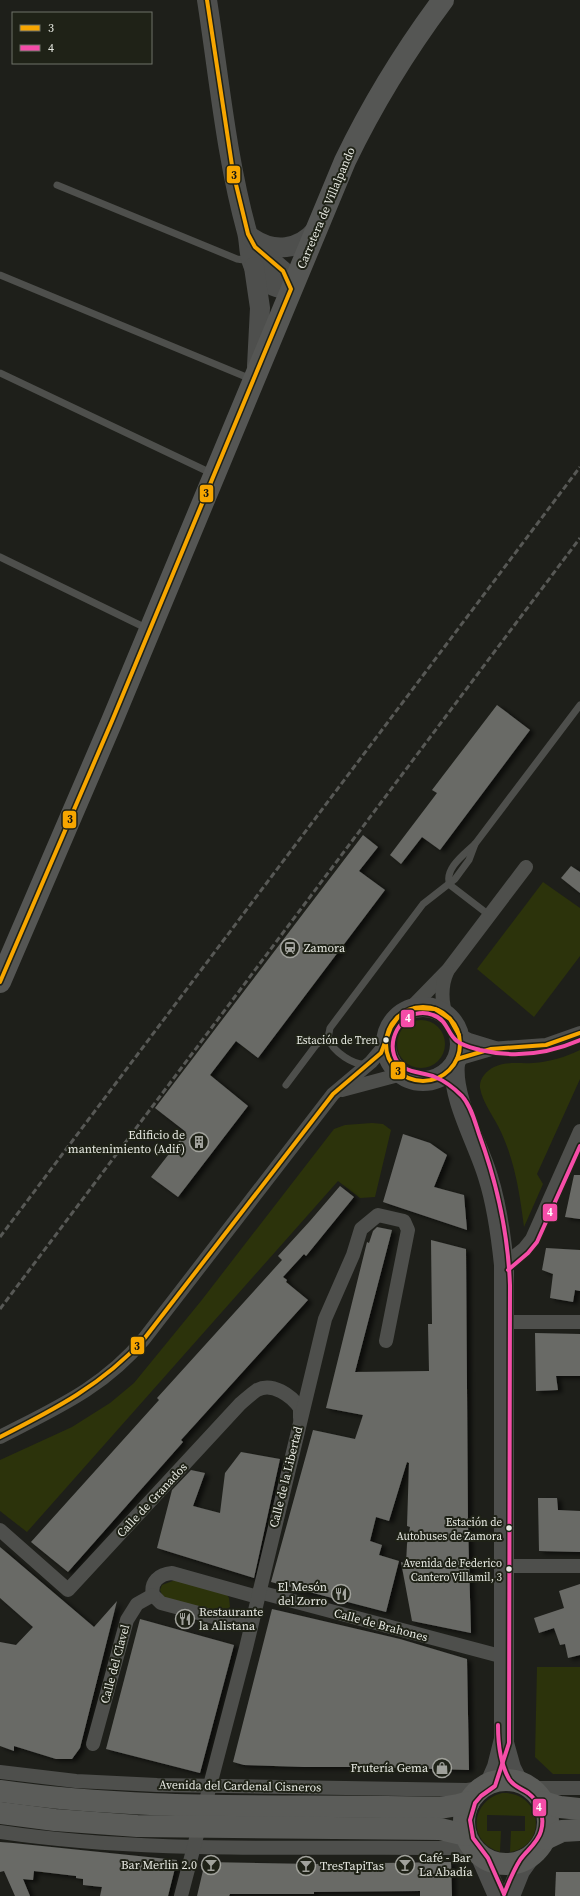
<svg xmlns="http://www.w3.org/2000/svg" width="580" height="1896" font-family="'Source Serif 4',serif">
<defs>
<filter id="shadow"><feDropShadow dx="4.5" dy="2.5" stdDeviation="2" flood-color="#0009"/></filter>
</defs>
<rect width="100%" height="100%" fill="#1e1f1a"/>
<g fill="#2c330b">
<polygon points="543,882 580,908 580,956 534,1017 477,969"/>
<circle cx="421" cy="1044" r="24"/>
<path d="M580,1050V1079L537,1174L543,1184L524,1227C520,1195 515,1162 501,1132C495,1118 483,1104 480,1088C479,1079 486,1071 494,1067C506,1061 520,1064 533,1063C549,1062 566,1057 580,1050Z"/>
<polygon points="372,1123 383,1124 391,1130 375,1197 360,1198 338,1181 27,1532 0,1511 0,1460 72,1427 110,1403 134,1383 201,1301 334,1129 345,1125"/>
<polygon points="175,1580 227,1595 229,1598 230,1607 219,1614 163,1597 160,1590 162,1585"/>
<polygon points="537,1667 580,1667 580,1774 553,1774 535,1757"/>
<path d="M502,1793C542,1791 549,1845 510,1852L511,1831H525V1816L487,1815V1831H501L500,1852C467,1843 470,1801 502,1793Z"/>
</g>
<g fill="#696a66" filter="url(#shadow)">
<polygon points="497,705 530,730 440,850 422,837 401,864 390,855 437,793 432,790"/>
<polygon points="363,835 378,847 359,871 385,890 258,1058 236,1041 210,1075 248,1106 178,1197 151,1177 186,1132 155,1108"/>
<polygon points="571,866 580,872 580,893 561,878"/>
<polygon points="403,1134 430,1143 447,1155 434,1187 464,1195 467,1230 383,1202"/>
<polygon points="574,1175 580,1175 580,1219 565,1217"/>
<polygon points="340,1186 354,1197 306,1256 304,1254 283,1277 287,1280 286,1282 308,1300 181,1440 183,1442 68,1572 31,1542 159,1400 157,1398 282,1260 278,1256 310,1221"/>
<polygon points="377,1227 392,1230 355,1372 429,1371 428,1324 432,1324 431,1240 466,1249 468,1525 471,1633 412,1621 401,1562 406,1564 407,1544 410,1527 407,1526 409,1463 407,1462 389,1521 376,1517 370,1541 382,1545 379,1555 399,1561 386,1612 271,1582 313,1430 355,1439 363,1415 326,1408 367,1242 369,1243 373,1231"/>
<polygon points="546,1248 580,1250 580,1291 575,1290 573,1302 550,1298 553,1274 542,1270"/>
<polygon points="535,1333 580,1334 580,1376 556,1376 558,1390 536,1391"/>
<polygon points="241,1452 280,1459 254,1578 157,1548 172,1490 191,1470 205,1473 193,1506 220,1513 225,1473"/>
<polygon points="538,1498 557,1498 558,1510 580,1511 580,1552 539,1551"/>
<polygon points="0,1547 94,1627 117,1601 80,1748 72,1759 56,1759 14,1746 14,1751 0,1746 0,1642 16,1645 33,1627 0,1598"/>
<polygon points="580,1584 580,1655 568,1658 565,1644 560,1645 554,1628 539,1633 534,1618 564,1608 559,1591"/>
<polygon points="272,1609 400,1639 467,1659 469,1770 365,1767 304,1767 244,1765 233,1762"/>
<polygon points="140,1619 234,1645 200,1773 106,1749"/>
<polygon points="0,1842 13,1843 177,1860 168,1896 100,1896 102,1887 83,1885 83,1879 76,1878 76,1876 34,1871 33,1880 23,1879 30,1896 15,1896 4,1871 0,1872"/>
<polygon points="205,1862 314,1864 451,1862 452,1896 420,1896 420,1891 314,1892 314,1894 230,1894 229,1896 197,1896"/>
<polygon points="556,1872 580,1872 580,1896 555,1896"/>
</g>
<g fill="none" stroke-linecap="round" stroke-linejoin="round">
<g stroke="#4e4f4c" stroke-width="7">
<polyline points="57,185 237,259 250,261"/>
<polyline points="0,275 251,379"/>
<polyline points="0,373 213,474"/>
<polyline points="0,557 148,629"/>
<path d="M489,915L450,885C443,869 466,853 475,844L580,705"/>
<path d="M367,1064C354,1066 333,1052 328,1038L330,1028L423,904L455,879L469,860L475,844"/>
<polyline points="286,1085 316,1045 328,1036"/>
</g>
<g stroke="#4e4f4c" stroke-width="14">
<polyline points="410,1009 448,970 526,867"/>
<path d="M447,1017C441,1003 441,985 447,972"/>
<polyline points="459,1035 469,1040 495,1048"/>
<polyline points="457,1059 491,1049 546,1045 580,1033"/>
<polyline points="342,1090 402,1074"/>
<polyline points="504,1265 524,1249 532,1239 580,1131"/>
<polyline points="504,1322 580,1322"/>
<path d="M0,1437C56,1408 103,1388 144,1339L333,1094L371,1062L387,1043"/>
<path d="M0,1530L68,1590L240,1404C245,1400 251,1394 257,1390C272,1382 291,1395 300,1408V1418"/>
<polyline points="503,1566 580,1566"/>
<polyline points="259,1592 504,1657"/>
<path d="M251,1627L161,1603L153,1595C150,1582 159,1574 172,1573L258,1597"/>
<polyline points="93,1744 127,1620 137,1604 153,1595"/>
<polyline points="0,1772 76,1781 157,1785 467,1790 481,1788"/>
<polyline points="531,1788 580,1788"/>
<path d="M0,1832C149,1854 301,1846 451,1848L476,1852"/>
<polyline points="181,1896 246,1648 325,1319 353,1255 361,1229 378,1215 404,1221 408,1230 386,1341"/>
</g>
<g stroke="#4e4f4d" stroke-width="20">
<path d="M207,0C219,77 226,156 247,232C250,243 248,256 254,267C262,282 275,290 291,289L283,271L255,247L248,234"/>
<path d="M252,238C274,253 299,250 316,230"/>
<polyline points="254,267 260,308 257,366"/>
<circle cx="423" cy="1044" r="37"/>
<path d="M455,1063C451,1098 478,1143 488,1177C497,1205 501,1236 504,1265V1739L497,1767L490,1783"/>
<polyline points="504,1743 511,1768 518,1782"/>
<polyline points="480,1855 498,1896"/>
<polyline points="510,1896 520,1871 530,1857"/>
</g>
<path stroke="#555654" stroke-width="22" d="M0,982L112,721L345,161C373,103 405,51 443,0"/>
<g stroke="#5b5c59" stroke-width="22">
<circle cx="506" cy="1822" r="42"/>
<path d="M0,1791C146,1812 294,1804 440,1808L458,1805L469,1802"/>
<polyline points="543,1802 560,1807 580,1809"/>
<polyline points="0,1813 55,1820 137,1826 440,1829 466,1835"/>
<polyline points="545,1839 562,1831 580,1830"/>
</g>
<g stroke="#575855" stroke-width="3" stroke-dasharray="6 3" stroke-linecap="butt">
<polyline points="0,1237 580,467"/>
<polyline points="0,1309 580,538"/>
</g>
<g stroke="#1f2217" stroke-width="7">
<g id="bus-1">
<polyline points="0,982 112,721 291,289 283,271 255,247 248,234 233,172 207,0"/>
<circle cx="423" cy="1044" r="37"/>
<polyline points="457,1059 491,1049 546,1045 580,1033"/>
<path d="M0,1437C55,1409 102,1385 144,1339L333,1094L381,1053L391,1027L398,1017L415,1008L435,1009L450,1019L459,1035"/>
</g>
</g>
<g stroke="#1f2217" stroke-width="7">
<g id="bus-2">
<polyline points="508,1270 528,1253 537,1242 580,1146"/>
<path d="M498,1725C498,1743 500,1763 509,1779C514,1787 521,1788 528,1793C540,1802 545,1817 541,1831C538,1843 526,1851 520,1860C513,1871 509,1882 504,1894"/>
<path d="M504,1894L488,1858L473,1838L470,1820L475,1803L481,1796L495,1786L509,1743L510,1285C508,1233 497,1183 479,1134C475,1122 471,1106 462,1096C454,1088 445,1081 435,1077C420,1071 400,1074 394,1055C387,1033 409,1005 433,1015C448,1020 447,1034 457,1041C463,1046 473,1048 480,1050C514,1058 548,1054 580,1040"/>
</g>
</g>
<use href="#bus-1" stroke="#f7a600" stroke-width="4"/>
<use href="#bus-2" stroke="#f54da8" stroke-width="4"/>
</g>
<defs>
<g id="station-ring" transform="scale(1)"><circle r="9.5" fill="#1f2217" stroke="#a1a29c" stroke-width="1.5"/><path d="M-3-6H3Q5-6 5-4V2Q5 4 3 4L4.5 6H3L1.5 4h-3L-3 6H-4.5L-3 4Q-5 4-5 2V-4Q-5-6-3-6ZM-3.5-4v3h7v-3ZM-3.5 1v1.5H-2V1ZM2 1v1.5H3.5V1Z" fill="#a1a29c"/></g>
<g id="building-ring" transform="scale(1)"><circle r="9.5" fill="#1f2217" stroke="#a1a29c" stroke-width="1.5"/><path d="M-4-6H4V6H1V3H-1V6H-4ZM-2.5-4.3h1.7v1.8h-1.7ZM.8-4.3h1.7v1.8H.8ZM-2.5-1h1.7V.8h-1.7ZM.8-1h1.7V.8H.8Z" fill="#a1a29c"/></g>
<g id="restaurant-ring" transform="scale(1)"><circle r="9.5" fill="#1f2217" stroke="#a1a29c" stroke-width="1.5"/><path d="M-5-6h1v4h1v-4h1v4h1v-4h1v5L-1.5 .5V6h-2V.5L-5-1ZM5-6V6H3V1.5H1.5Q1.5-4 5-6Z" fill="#a1a29c"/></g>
<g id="shop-ring" transform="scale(1)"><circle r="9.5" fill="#1f2217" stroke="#a1a29c" stroke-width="1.5"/><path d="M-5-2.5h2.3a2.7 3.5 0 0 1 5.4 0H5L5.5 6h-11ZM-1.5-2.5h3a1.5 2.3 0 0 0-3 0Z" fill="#a1a29c"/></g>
<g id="bar-ring" transform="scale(1)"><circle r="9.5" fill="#1f2217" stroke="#a1a29c" stroke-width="1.5"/><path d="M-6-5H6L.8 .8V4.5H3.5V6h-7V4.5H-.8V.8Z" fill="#a1a29c"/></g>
</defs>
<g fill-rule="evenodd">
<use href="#station-ring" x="290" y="948"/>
<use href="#building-ring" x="199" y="1142"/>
<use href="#restaurant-ring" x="341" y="1594"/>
<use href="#restaurant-ring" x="185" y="1619"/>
<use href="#shop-ring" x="442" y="1768"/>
<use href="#bar-ring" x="211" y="1865"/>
<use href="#bar-ring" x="405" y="1865"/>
<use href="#bar-ring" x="306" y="1866"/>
</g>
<g fill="#e7e9e2" stroke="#1f2217" stroke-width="1.5">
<circle cx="386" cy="1040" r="3.5"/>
<circle cx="509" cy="1528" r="3.5"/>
<circle cx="509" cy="1569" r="3.5"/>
</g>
<g text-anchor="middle" stroke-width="4" stroke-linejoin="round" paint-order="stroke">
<g font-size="11" fill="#e7e9e2" stroke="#1f2217" text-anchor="end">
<text x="378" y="1044">Estación de Tren</text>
<text x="502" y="1526">Estación de<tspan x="502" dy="14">Autobuses de Zamora</tspan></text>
<text x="502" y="1567">Avenida de Federico<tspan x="502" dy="14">Cantero Villamil, 3</tspan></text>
</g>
<g font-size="12" fill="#e7e9e2" stroke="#1f2217">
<text transform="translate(326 208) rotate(-67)" y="4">Carretera de Villalpando</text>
<text transform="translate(286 1477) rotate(-76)" y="4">Calle de la Libertad</text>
<text transform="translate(152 1500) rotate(-47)" y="4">Calle de Granados</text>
<text transform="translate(381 1625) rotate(15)" y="4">Calle de Brahones</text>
<text transform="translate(115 1664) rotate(-75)" y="4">Calle del Clavel</text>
<text transform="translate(240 1786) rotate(1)" y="4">Avenida del Cardenal Cisneros</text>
</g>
<g font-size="12" fill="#e7e9e2" stroke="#1f2217" text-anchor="start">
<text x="304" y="952">Zamora</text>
<text x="185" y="1139" text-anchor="end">Edificio de<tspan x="185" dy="14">mantenimiento (Adif)</tspan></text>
<text x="327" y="1591" text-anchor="end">El Mesón<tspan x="327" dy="14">del Zorro</tspan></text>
<text x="199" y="1616">Restaurante<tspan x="199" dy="14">la Alistana</tspan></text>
<text x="428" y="1772" text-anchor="end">Frutería Gema</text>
<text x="419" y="1862">Café - Bar<tspan x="419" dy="14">La Abadía</tspan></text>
<text x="197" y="1869" text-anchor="end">Bar Merlin 2.0</text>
<text x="320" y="1870">TresTapiTas</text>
</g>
</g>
<g stroke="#1f2217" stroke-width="1.5">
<rect x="226" y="165" width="15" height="19" rx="4" fill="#f7a600"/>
<rect x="199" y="484" width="15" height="19" rx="4" fill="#f7a600"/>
<rect x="62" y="810" width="15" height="19" rx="4" fill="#f7a600"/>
<rect x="400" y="1009" width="15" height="19" rx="4" fill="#f54da8"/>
<rect x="390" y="1061" width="16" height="19" rx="4" fill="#f7a600"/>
<rect x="542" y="1203" width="16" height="19" rx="4" fill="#f54da8"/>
<rect x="130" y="1336" width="15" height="19" rx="4" fill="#f7a600"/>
<rect x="532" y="1798" width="15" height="19" rx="4" fill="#f54da8"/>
</g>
<g font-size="11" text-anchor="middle" font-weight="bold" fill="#fff">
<text x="408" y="1022">4</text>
<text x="550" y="1216">4</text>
<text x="539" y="1811">4</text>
</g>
<g font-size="11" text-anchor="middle" font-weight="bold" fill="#111">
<text x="234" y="179">3</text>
<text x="206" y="497">3</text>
<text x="70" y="823">3</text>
<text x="398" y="1075">3</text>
<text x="137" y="1350">3</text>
</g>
<rect x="12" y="12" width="140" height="52" fill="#1f2217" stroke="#6f7268"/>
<rect x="20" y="25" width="20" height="6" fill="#f7a600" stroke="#6f7268"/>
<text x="48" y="32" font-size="12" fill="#e7e9e2">3</text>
<rect x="20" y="45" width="20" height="6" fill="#f54da8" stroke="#6f7268"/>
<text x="48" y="52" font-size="12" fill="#e7e9e2">4</text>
</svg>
